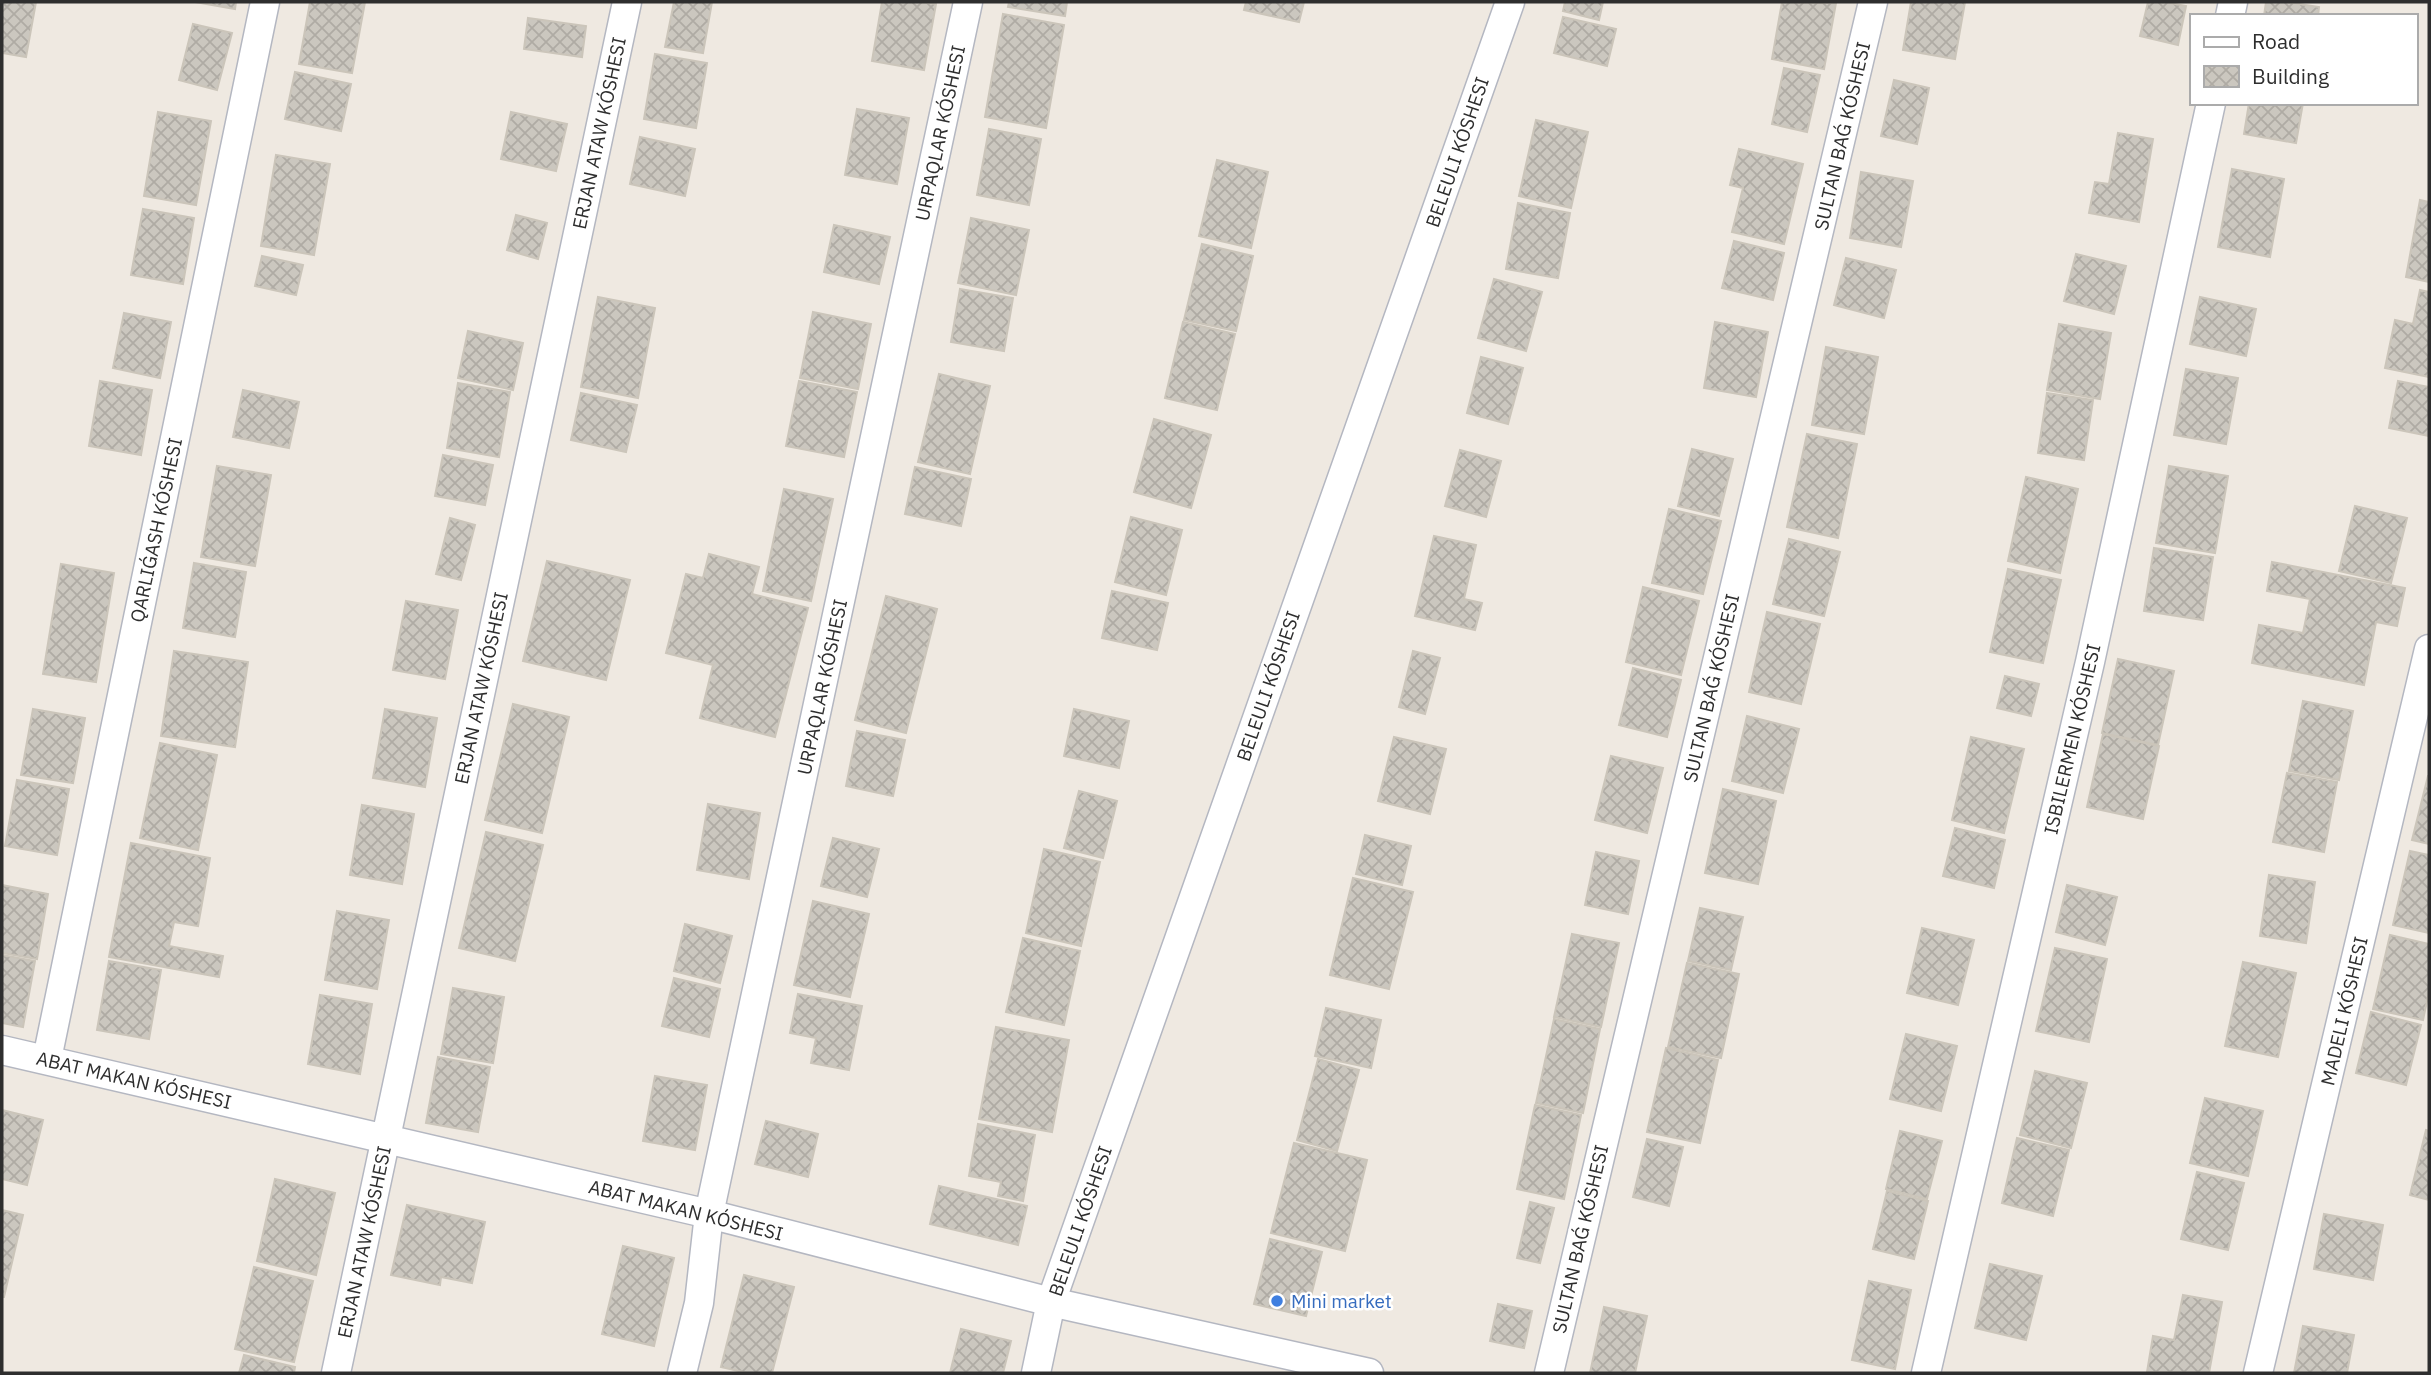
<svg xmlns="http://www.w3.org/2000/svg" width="2431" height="1375" font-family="'IBM Plex Sans',sans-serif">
<defs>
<pattern id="building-cross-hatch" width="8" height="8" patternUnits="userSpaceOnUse" patternTransform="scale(1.75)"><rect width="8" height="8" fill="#cbc7bf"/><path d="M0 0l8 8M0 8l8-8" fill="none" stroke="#afaba4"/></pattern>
</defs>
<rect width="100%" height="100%" fill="#efe9e1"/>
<g fill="url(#building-cross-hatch)" stroke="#cbc5ba" stroke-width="2">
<polygon points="2,2 36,2 26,57 2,53"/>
<polygon points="195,2 236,2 235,9"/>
<polygon points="310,2 365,2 352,73 299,64"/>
<polygon points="674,2 712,2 703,53 665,47"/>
<polygon points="882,2 921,2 936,4 924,70 872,61"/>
<polygon points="1009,2 1067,2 1065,16 1008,7"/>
<polygon points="1246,2 1304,2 1299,22 1244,10"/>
<polygon points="1565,2 1603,2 1599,20 1563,11"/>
<polygon points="1782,2 1836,3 1824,69 1772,59"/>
<polygon points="1911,2 1965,2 1955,59 1903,50"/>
<polygon points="2148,2 2165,2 2186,6 2178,45 2140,36"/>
<polygon points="2266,2 2287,2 2319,7 2318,16 2264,16"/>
<polygon points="1003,14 1064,25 1046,128 985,117"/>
<polygon points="1563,17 1616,29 1607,66 1554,53"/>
<polygon points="528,18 586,26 582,57 524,49"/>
<polygon points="193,24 232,33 217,90 179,80"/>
<polygon points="655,54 707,63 696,128 644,119"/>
<polygon points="1784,68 1820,75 1807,132 1772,124"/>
<polygon points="295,72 351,84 341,131 285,119"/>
<polygon points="1894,80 1929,88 1917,144 1881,136"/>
<polygon points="2249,103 2303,103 2296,143 2244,134"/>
<polygon points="857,109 909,118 897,184 845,175"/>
<polygon points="158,112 211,121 196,205 144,196"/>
<polygon points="511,112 567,124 556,171 501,159"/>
<polygon points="1536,120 1588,132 1571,208 1519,196"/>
<polygon points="989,129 1041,139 1029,205 977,195"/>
<polygon points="2118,133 2153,139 2139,222 2089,213 2095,182 2109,184"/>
<polygon points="640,137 695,149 685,196 630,184"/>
<polygon points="1739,149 1803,164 1784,244 1732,232 1743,188 1730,185"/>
<polygon points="276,155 330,164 314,255 261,246"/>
<polygon points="1217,160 1268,172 1251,248 1199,236"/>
<polygon points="2232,169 2284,179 2270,257 2218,247"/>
<polygon points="1861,172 1913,181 1901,247 1850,238"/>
<polygon points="2420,200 2429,202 2429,282 2406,277"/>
<polygon points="1518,203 1570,213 1558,278 1506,269"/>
<polygon points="143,209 194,218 183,284 131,275"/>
<polygon points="516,215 547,223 538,259 507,250"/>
<polygon points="971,218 1029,230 1016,295 958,283"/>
<polygon points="834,225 890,237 879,284 824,272"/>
<polygon points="1734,241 1784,253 1773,300 1722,288"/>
<polygon points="1202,244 1253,256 1236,331 1184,320"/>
<polygon points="2076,254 2126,266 2114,314 2064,301"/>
<polygon points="262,256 303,265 296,295 255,286"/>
<polygon points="1846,258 1896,270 1884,318 1834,305"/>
<polygon points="1494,279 1542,292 1526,351 1478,338"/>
<polygon points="960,289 1013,298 1004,351 951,342"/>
<polygon points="2420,290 2429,292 2429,377 2385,368 2395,320 2413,324"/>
<polygon points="598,297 655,308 638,398 581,387"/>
<polygon points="2200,297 2256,309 2246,356 2190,344"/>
<polygon points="813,312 871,324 858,389 800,378"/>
<polygon points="124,313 171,322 160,378 113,368"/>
<polygon points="1183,322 1235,334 1217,410 1165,398"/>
<polygon points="1715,322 1768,332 1756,397 1704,388"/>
<polygon points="2059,324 2111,333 2100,399 2047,390"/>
<polygon points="468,331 523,343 513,390 458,378"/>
<polygon points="1826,347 1878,357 1864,434 1812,425"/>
<polygon points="1481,357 1523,368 1508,424 1467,413"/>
<polygon points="2186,369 2238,378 2226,444 2174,435"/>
<polygon points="939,374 990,386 970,474 918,462"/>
<polygon points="100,381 152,390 141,455 89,446"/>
<polygon points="799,381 857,392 844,457 786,446"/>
<polygon points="2398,381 2429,387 2429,436 2389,428"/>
<polygon points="458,383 510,392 499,457 447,448"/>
<polygon points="243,390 299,402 289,448 233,437"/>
<polygon points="581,393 637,405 626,452 571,440"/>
<polygon points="2047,393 2093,400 2084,460 2038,453"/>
<polygon points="1154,419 1211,435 1191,508 1134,492"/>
<polygon points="1807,434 1857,444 1838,538 1787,527"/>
<polygon points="1692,449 1733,459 1719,516 1678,506"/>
<polygon points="1460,450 1501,461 1486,517 1445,506"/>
<polygon points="443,455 493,465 485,505 435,496"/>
<polygon points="217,466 271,475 255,566 201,557"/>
<polygon points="2169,466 2228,476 2215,553 2156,543"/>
<polygon points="915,467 971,479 961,526 905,514"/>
<polygon points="2026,477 2078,489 2060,573 2008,561"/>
<polygon points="784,489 833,499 811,601 763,591"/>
<polygon points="2355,506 2407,518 2391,583 2339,571"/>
<polygon points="1669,509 1721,521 1703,594 1652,583"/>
<polygon points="1131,517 1182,530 1166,595 1115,582"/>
<polygon points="450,518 475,525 461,580 436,574"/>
<polygon points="1434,536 1476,545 1464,599 1482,603 1475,630 1415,616"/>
<polygon points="1789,539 1840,552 1824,616 1773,604"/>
<polygon points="2154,548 2213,557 2203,620 2144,611"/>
<polygon points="709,554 759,567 752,594 808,608 775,737 700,718 713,665 666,653 686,574 703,578"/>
<polygon points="547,561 630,580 606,680 523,661"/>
<polygon points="2272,562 2405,588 2397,626 2376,622 2364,685 2252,663 2259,625 2303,633 2310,599 2267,591"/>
<polygon points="194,563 246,572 235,637 183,628"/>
<polygon points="61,564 114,573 96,682 43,674"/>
<polygon points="2008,569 2061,580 2043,663 1990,652"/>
<polygon points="1643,587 1699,601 1681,675 1626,662"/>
<polygon points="1112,591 1168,603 1157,650 1102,638"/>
<polygon points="886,596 937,609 906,733 855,720"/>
<polygon points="406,601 458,610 445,679 393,670"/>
<polygon points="1767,612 1820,624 1801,704 1749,692"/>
<polygon points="174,651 248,662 235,747 161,736"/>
<polygon points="1413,651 1440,658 1425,714 1399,707"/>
<polygon points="2118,659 2174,671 2158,745 2102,733"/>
<polygon points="1633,668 1681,680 1667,737 1619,725"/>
<polygon points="2005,676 2039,684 2031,716 1997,708"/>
<polygon points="2303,701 2353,711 2339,780 2289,771"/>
<polygon points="513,704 569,717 542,833 485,820"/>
<polygon points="33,709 85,718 73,783 21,775"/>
<polygon points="385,709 437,718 425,787 373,778"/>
<polygon points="1074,709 1129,721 1119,768 1064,756"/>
<polygon points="1747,716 1799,729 1783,793 1732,781"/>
<polygon points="857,731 905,740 893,796 846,786"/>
<polygon points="2103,734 2159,746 2143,819 2087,807"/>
<polygon points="1394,737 1446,749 1430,814 1378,801"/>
<polygon points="1971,737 2024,749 2004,833 1952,820"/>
<polygon points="160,743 217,755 198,850 140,838"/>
<polygon points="1611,756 1663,768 1647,833 1595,820"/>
<polygon points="2287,773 2337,782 2324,852 2273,842"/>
<polygon points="2428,776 2429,776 2429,844 2412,840"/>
<polygon points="17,780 69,789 57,855 5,846"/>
<polygon points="1723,789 1776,801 1758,884 1705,873"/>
<polygon points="1079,791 1117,801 1103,858 1064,848"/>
<polygon points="708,804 760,813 749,879 697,870"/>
<polygon points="362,805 414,814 402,884 350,875"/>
<polygon points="1955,828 2005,840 1994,888 1943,876"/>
<polygon points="486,832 543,845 515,961 459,948"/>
<polygon points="1365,835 1411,846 1402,885 1356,874"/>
<polygon points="833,838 879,849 867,897 821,886"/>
<polygon points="131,843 210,858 198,926 174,922 169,946 223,956 219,977 109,957"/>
<polygon points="1044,849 1100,862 1081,946 1026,933"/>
<polygon points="2410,851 2429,855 2429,933 2393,925"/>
<polygon points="1596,852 1639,861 1628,914 1585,905"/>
<polygon points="2269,875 2315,882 2306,943 2260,936"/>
<polygon points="1353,878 1413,892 1389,989 1330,975"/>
<polygon points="2,885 48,894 37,959 2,953"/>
<polygon points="2067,885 2117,897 2105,945 2056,932"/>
<polygon points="813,901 869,914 850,997 794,985"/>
<polygon points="1700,908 1743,917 1731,970 1688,961"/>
<polygon points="337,911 389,920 377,989 325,980"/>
<polygon points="685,924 732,936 720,983 674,971"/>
<polygon points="1922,928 1974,940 1958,1005 1907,993"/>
<polygon points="1572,934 1619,943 1601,1027 1554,1017"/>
<polygon points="2390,935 2429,944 2429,992 2423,1020 2373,1009"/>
<polygon points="1023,938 1080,951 1064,1025 1006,1012"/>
<polygon points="2055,948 2107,959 2089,1042 2036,1031"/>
<polygon points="2,955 35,961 23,1027 2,1023"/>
<polygon points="109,961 161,970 149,1039 97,1030"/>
<polygon points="2243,962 2296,973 2278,1057 2225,1046"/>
<polygon points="1687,963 1739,974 1721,1058 1668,1047"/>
<polygon points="674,978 720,989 709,1037 662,1026"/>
<polygon points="453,988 504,997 493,1063 441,1054"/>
<polygon points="798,994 862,1006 849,1070 811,1063 816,1038 790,1033"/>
<polygon points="320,995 372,1004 360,1074 308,1064"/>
<polygon points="1326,1008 1381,1020 1371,1068 1315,1056"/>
<polygon points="2371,1012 2421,1025 2406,1085 2356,1073"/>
<polygon points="1554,1019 1600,1029 1583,1113 1536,1103"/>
<polygon points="996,1027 1069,1040 1052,1132 979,1119"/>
<polygon points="1906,1034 1957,1046 1941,1111 1890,1099"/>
<polygon points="1666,1048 1718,1060 1700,1143 1647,1132"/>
<polygon points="438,1057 490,1067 478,1132 426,1123"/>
<polygon points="1318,1059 1359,1070 1337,1151 1297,1140"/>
<polygon points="2035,1071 2087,1083 2071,1148 2020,1135"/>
<polygon points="655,1076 707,1085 695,1150 643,1141"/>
<polygon points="2205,1098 2263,1111 2248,1176 2190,1163"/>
<polygon points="1535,1105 1581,1115 1564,1199 1517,1189"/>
<polygon points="2,1110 43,1120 27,1185 2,1179"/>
<polygon points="766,1121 818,1134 808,1177 755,1164"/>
<polygon points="978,1124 1035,1135 1023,1201 998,1196 1001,1182 969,1176"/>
<polygon points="2426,1130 2429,1131 2429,1200 2410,1195"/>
<polygon points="1900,1131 1942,1141 1927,1199 1886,1189"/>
<polygon points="2017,1138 2069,1150 2053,1216 2002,1203"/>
<polygon points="1647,1139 1683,1147 1669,1206 1633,1197"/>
<polygon points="1294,1143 1367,1160 1345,1251 1271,1233"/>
<polygon points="2197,1172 2244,1183 2228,1250 2181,1239"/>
<polygon points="275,1179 335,1193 316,1275 257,1261"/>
<polygon points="939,1186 1027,1206 1018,1245 930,1224"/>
<polygon points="1887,1191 1928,1201 1914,1259 1873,1249"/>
<polygon points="1530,1202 1554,1208 1540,1263 1517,1258"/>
<polygon points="407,1205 485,1222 472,1283 441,1277 440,1285 391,1275"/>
<polygon points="2,1210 23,1215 4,1297 2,1297"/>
<polygon points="2324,1214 2383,1225 2373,1280 2314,1269"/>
<polygon points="1270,1239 1322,1252 1306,1316 1254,1304"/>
<polygon points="623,1246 674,1258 654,1346 602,1334"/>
<polygon points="1990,1264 2042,1276 2026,1340 1975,1328"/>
<polygon points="254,1267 313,1281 294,1362 235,1349"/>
<polygon points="744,1275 794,1287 772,1373 747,1373 721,1367"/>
<polygon points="1869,1281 1911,1290 1895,1369 1852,1360"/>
<polygon points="2183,1295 2222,1302 2209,1373 2147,1372 2153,1336 2174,1340"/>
<polygon points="1498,1304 1532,1311 1524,1348 1490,1341"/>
<polygon points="1604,1307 1647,1316 1635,1373 1590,1373"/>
<polygon points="2303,1326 2354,1335 2347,1373 2294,1373"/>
<polygon points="961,1329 1011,1341 1003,1373 950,1373"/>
<polygon points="244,1355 295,1367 294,1373 239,1373"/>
</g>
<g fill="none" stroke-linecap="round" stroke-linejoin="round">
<g stroke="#b4b7c1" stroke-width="31">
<g id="street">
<polyline points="2230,16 2233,2"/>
<polyline points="2,1050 709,1214 1051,1302 1369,1373"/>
<polyline points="47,1059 265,2"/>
<polyline points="336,1373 627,2"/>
<polyline points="682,1373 699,1303 709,1214 968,2"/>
<polyline points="1036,1373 1051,1302 1510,2"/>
<polyline points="1549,1373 1873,2"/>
<polyline points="1926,1373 2090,662 2211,103"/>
<polyline points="2258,1373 2429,649"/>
</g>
</g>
<use href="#street" stroke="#fff" stroke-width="28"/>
</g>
<circle fill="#3f7fe0" stroke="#fff" stroke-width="2.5" cx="1277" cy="1301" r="7"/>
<g text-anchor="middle" stroke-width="5" stroke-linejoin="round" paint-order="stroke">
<g font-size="19" fill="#2e2e2e" stroke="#fff">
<text transform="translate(599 133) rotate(-78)" y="7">ERJAN ATAW KÓSHESI</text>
<text transform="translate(940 133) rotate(-78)" y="7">URPAQLAR KÓSHESI</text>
<text transform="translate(1842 136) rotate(-77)" y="7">SULTAN BAǴ KÓSHESI</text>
<text transform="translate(1457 152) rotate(-71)" y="7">BELEULI KÓSHESI</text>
<text transform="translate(156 530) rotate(-78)" y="7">QARLIǴASH KÓSHESI</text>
<text transform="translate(1268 686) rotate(-71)" y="7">BELEULI KÓSHESI</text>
<text transform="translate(822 687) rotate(-78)" y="7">URPAQLAR KÓSHESI</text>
<text transform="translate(481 688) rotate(-78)" y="7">ERJAN ATAW KÓSHESI</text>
<text transform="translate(1711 688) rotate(-77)" y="7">SULTAN BAǴ KÓSHESI</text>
<text transform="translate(2072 739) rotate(-77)" y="7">ISBILERMEN KÓSHESI</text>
<text transform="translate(2344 1011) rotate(-77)" y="7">MADELI KÓSHESI</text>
<text transform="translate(134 1080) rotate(13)" y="7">ABAT MAKAN KÓSHESI</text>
<text transform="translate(686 1210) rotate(14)" y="7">ABAT MAKAN KÓSHESI</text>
<text transform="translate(1080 1221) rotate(-71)" y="7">BELEULI KÓSHESI</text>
<text transform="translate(1580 1239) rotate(-77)" y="7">SULTAN BAǴ KÓSHESI</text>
<text transform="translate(364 1242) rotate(-78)" y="7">ERJAN ATAW KÓSHESI</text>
</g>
<g font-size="19" fill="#366cbe" stroke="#fff" text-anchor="start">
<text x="1291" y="1308">Mini market</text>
</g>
</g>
<rect width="2431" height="1375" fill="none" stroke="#2e2e2e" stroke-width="7"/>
<rect x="2190" y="14" width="228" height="91" fill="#ffffff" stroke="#ababab" stroke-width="2"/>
<rect x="2204" y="37" width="35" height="10" fill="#ffffff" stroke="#ababab" stroke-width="2"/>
<text x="2252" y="49" font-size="21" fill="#2e2e2e">Road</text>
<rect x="2204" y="66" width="35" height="21" fill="url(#building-cross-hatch)" stroke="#ababab" stroke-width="2"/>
<text x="2252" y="84" font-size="21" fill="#2e2e2e">Building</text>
</svg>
